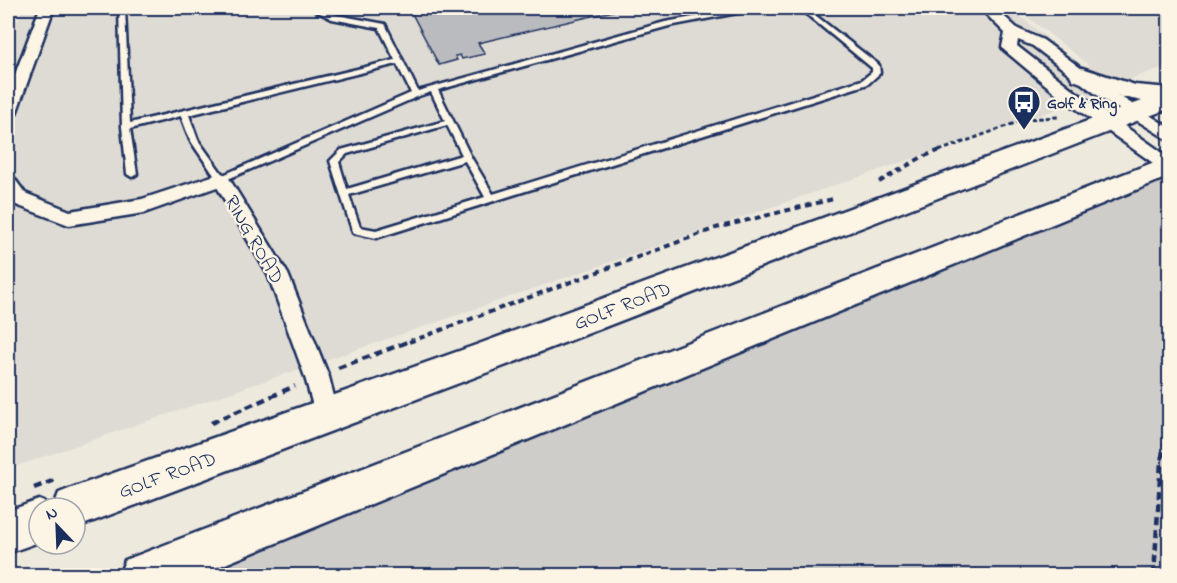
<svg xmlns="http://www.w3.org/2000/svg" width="1177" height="583" font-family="'Indie Flower',sans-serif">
<rect width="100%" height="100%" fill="#eee9dd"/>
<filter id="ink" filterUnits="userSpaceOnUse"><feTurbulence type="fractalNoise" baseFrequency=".0167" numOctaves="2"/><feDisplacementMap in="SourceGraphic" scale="12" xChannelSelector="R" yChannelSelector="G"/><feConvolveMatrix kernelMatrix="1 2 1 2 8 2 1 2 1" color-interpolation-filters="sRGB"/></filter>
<g filter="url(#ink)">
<polygon fill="#dedbd4" points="23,8 1010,8 1091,74 1111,82 1016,8 1169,8 1169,65 1114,85 1069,105 8,469 8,42"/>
<polygon fill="#cfcdca" stroke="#757e94" stroke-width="1.5" points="1169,166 1169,575 148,576"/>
<polygon fill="#babbbe" stroke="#1b2f5e" stroke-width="1.5" points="409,8 626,8 478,43 485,54 462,59 460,55 455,56 457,60 439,65"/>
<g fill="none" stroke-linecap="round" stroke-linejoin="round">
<g stroke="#1b2f5e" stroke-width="5">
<path id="lane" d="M119,8H125L130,123L395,60L379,28L332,19L312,9L311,8H319L337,15L385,24L418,91L665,22L744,8H756L753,10L669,26L438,90L471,157L493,194L862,80L872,72V68L799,8H806L879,65L880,73L868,84L376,238L353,233L330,161L341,150L445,121L431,92L419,96L221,182L218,181L190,140L181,116L130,129L137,174L132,177L127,174L122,127ZM397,64L411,93L223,175L198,140L189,115ZM447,125L462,155L347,189L339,162L347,154ZM465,161L485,197L376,230L360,227L349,195Z"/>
</g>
<g stroke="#1b2f5e" stroke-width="5">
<g id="street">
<polygon points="40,8 54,8 16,114 14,118 8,119 8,93"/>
<polygon points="980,8 995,8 1018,29 1043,40 1113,92 1170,128 1170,141 1101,98 1033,46 1018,40 1017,46 1076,92 1170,158 1170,172 1163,170 1064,100 1004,50 1002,47 1005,33"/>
<polygon points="221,173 227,175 288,274 329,377 339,416 336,424 327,427 318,424 305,377 268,275 217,187 144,213 69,225 11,203 8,196 8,176 14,178 25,193 70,211 142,199"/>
</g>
</g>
<g stroke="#1b2f5e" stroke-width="5">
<g id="primary">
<polygon points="1082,68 1135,85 1170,88 1170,108 499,368 75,528 75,508 39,508 39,542 8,553 8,511 39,500 54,506 59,493 74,487 476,345 1142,101 1123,97 1073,80 1070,75 1073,70"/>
<polygon points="1170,156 1170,176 196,576 119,576 125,560 141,554"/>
</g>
</g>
<polyline stroke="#1b2f5e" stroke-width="3" stroke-dasharray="4.5 3" stroke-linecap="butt" points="939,151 1026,119 1059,117"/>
<g stroke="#1b2f5e" stroke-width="4" stroke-dasharray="6 4.5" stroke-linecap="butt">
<polyline points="879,182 922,157 943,149"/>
<polyline points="409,342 716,228 833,199"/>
</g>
<g stroke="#1b2f5e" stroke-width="4.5" stroke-dasharray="8 5" stroke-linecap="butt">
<polyline points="338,368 413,340"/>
<polyline points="211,423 295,386"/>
<polyline points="34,488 55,480"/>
<polyline points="1154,576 1161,461 1170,421"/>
</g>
<use href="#lane" fill="#fcf5e5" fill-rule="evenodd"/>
<use href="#street" fill="#fcf5e5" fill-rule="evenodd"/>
<use href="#primary" fill="#fcf5e5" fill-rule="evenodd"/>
</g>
</g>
<defs>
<g id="bus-pin" transform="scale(1.725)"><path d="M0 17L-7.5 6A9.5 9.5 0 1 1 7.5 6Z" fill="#1b2f5e" stroke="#fcf5e5"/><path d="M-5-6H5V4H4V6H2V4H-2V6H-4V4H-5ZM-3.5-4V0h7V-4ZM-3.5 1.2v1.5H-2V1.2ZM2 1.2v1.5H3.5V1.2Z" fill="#fff"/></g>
</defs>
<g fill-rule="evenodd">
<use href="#bus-pin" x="1024" y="102"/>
</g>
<g text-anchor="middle" stroke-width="4.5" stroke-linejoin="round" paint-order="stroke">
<g font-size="16" font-weight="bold" fill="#1b2f5e" stroke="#fcf5e5" text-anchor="start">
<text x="1047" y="108">Golf &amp; Ring</text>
</g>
<g font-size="20" fill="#1b2f5e" stroke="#fcf5e5">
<text transform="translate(255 239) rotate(60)" y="7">RING ROAD</text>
<text transform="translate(622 305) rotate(-21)" y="7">GOLF ROAD</text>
<text transform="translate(167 474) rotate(-20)" y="7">GOLF ROAD</text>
</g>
</g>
<rect width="1177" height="583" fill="none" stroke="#fcf5e5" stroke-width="30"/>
<rect x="15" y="15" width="1147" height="553" fill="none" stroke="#1b2f5e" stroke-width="2" filter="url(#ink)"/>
<g transform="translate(57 526) rotate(337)"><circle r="28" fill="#fcf5e5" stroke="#a2a6af" stroke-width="1.5"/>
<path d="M0-4.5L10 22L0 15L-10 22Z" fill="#1b2f5e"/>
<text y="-9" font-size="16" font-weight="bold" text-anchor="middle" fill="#1b2f5e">N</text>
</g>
</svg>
